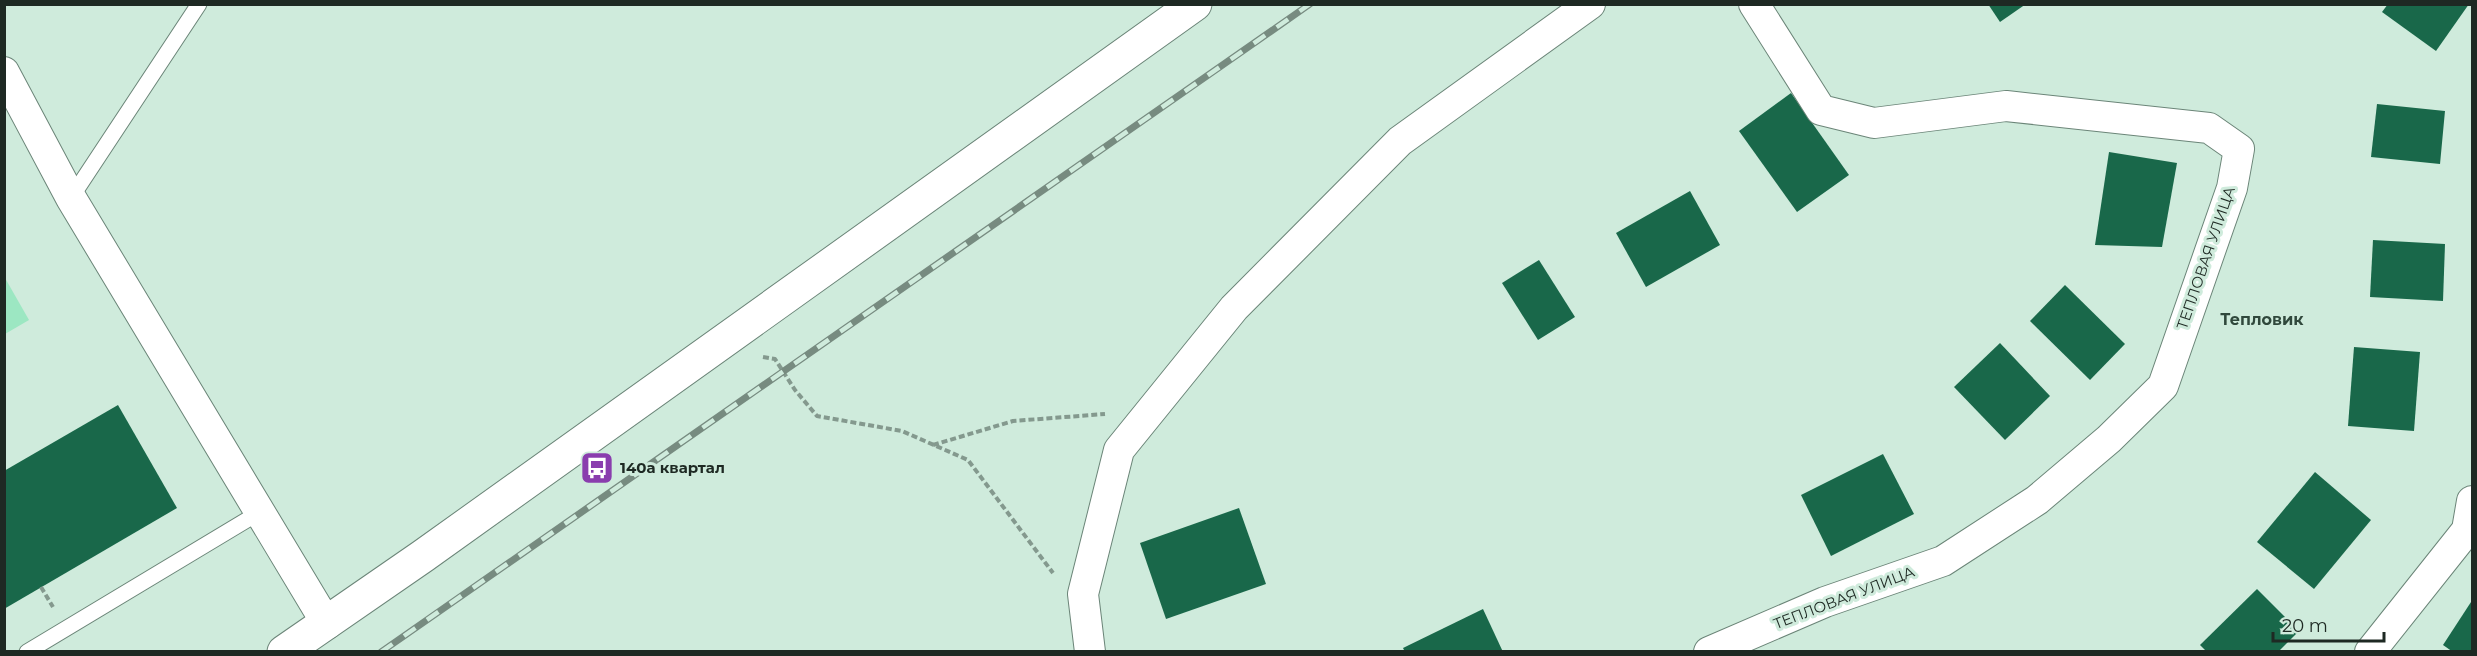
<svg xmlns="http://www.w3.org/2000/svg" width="2477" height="656" font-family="Montserrat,sans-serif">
<rect width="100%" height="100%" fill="#cfebdc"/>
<polygon fill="#9ce7c2" points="5,278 29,320 5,334 4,334"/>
<g fill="#19684a">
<polygon points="1988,4 2026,4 2000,22"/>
<polygon points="2388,4 2469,4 2436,51 2382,12"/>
<polygon points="1791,93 1849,175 1797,212 1739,131"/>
<polygon points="2377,104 2445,111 2440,164 2371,157"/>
<polygon points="2109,152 2177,163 2162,247 2095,245"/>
<polygon points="1690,191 1720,245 1646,287 1616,233"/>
<polygon points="2373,240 2445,244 2443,301 2370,297"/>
<polygon points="1539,260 1575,317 1538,340 1502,283"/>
<polygon points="2065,285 2125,344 2090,380 2030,321"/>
<polygon points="2000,343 2050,396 2005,440 1954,387"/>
<polygon points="2354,347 2420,352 2414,431 2348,426"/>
<polygon points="118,405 177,508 4,609 4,471"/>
<polygon points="1883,454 1914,514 1831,556 1801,495"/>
<polygon points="2315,472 2371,520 2314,589 2257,542"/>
<polygon points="1239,508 1266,584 1166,619 1140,543"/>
<polygon points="2257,589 2299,631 2278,652 2207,652 2200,645"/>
<polygon points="2471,602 2472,652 2453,652 2443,645"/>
<polygon points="1483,609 1503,652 1405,652 1403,648"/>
</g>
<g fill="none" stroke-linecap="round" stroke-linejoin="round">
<g stroke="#6b8578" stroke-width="17">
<g id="service">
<polyline points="71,198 199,4"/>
<polyline points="27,652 260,512"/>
</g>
</g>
<g stroke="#6b8578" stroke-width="32">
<g id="minor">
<polyline points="4,72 71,198 327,624"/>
<polyline points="1090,652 1083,594 1119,450 1234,308 1400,141 1590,4"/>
<polyline points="1709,652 1825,602 1943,561 2037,500 2109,439 2163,386 2232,188 2239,149 2209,128 2006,106 1874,123 1821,110 1754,4"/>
<polyline points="2370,652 2467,530 2472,501"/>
</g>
</g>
<g stroke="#6b8578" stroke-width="35">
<polyline id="tertiary" points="284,652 423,556 1195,4"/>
</g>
<g stroke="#84998e" stroke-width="4" stroke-dasharray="6 3" stroke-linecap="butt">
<polyline points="763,357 775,359 795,390 817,416 902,431 968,460 1053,573"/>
<polyline points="933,445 1013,421 1105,414"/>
<polyline points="41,587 53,607"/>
</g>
<use href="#service" stroke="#fff" stroke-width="15"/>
<use href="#minor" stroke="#fff" stroke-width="30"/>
<use href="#tertiary" stroke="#fff" stroke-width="33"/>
<g stroke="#778b80" stroke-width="7">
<polyline id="rail" points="381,652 1310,4"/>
</g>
<use href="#rail" stroke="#cfebdc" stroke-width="4.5" stroke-dasharray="14" stroke-linecap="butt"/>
</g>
<defs>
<g id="bus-square" transform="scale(1.725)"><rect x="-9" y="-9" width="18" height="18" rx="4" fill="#8a3dae" stroke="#cfebdc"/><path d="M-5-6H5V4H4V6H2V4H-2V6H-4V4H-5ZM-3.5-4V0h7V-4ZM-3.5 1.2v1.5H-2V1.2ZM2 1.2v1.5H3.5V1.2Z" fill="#fff"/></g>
</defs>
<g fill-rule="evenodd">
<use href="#bus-square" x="597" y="468"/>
</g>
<g text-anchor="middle" stroke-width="6" stroke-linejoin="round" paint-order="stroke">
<g font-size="15" fill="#1e2923" stroke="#cfebdc">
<text transform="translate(2206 258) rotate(-71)" y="5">ТЕПЛОВАЯ УЛИЦА</text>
<text transform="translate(1844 598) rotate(-21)" y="5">ТЕПЛОВАЯ УЛИЦА</text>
</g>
<g font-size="15" font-weight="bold" fill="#1e2923" stroke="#cfebdc" text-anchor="start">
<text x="620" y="473">140а квартал</text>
</g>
<g font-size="16" font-weight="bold" fill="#30483c" stroke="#cfebdc">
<text x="2262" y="325">Тепловик</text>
</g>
</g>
<rect width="2477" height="656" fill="none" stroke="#1e2923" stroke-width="12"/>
<path d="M2273 632v9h111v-9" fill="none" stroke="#1e2923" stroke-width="3"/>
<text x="2282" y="632" font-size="18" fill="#1e2923" stroke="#cfebdc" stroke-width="4.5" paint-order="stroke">20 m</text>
</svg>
